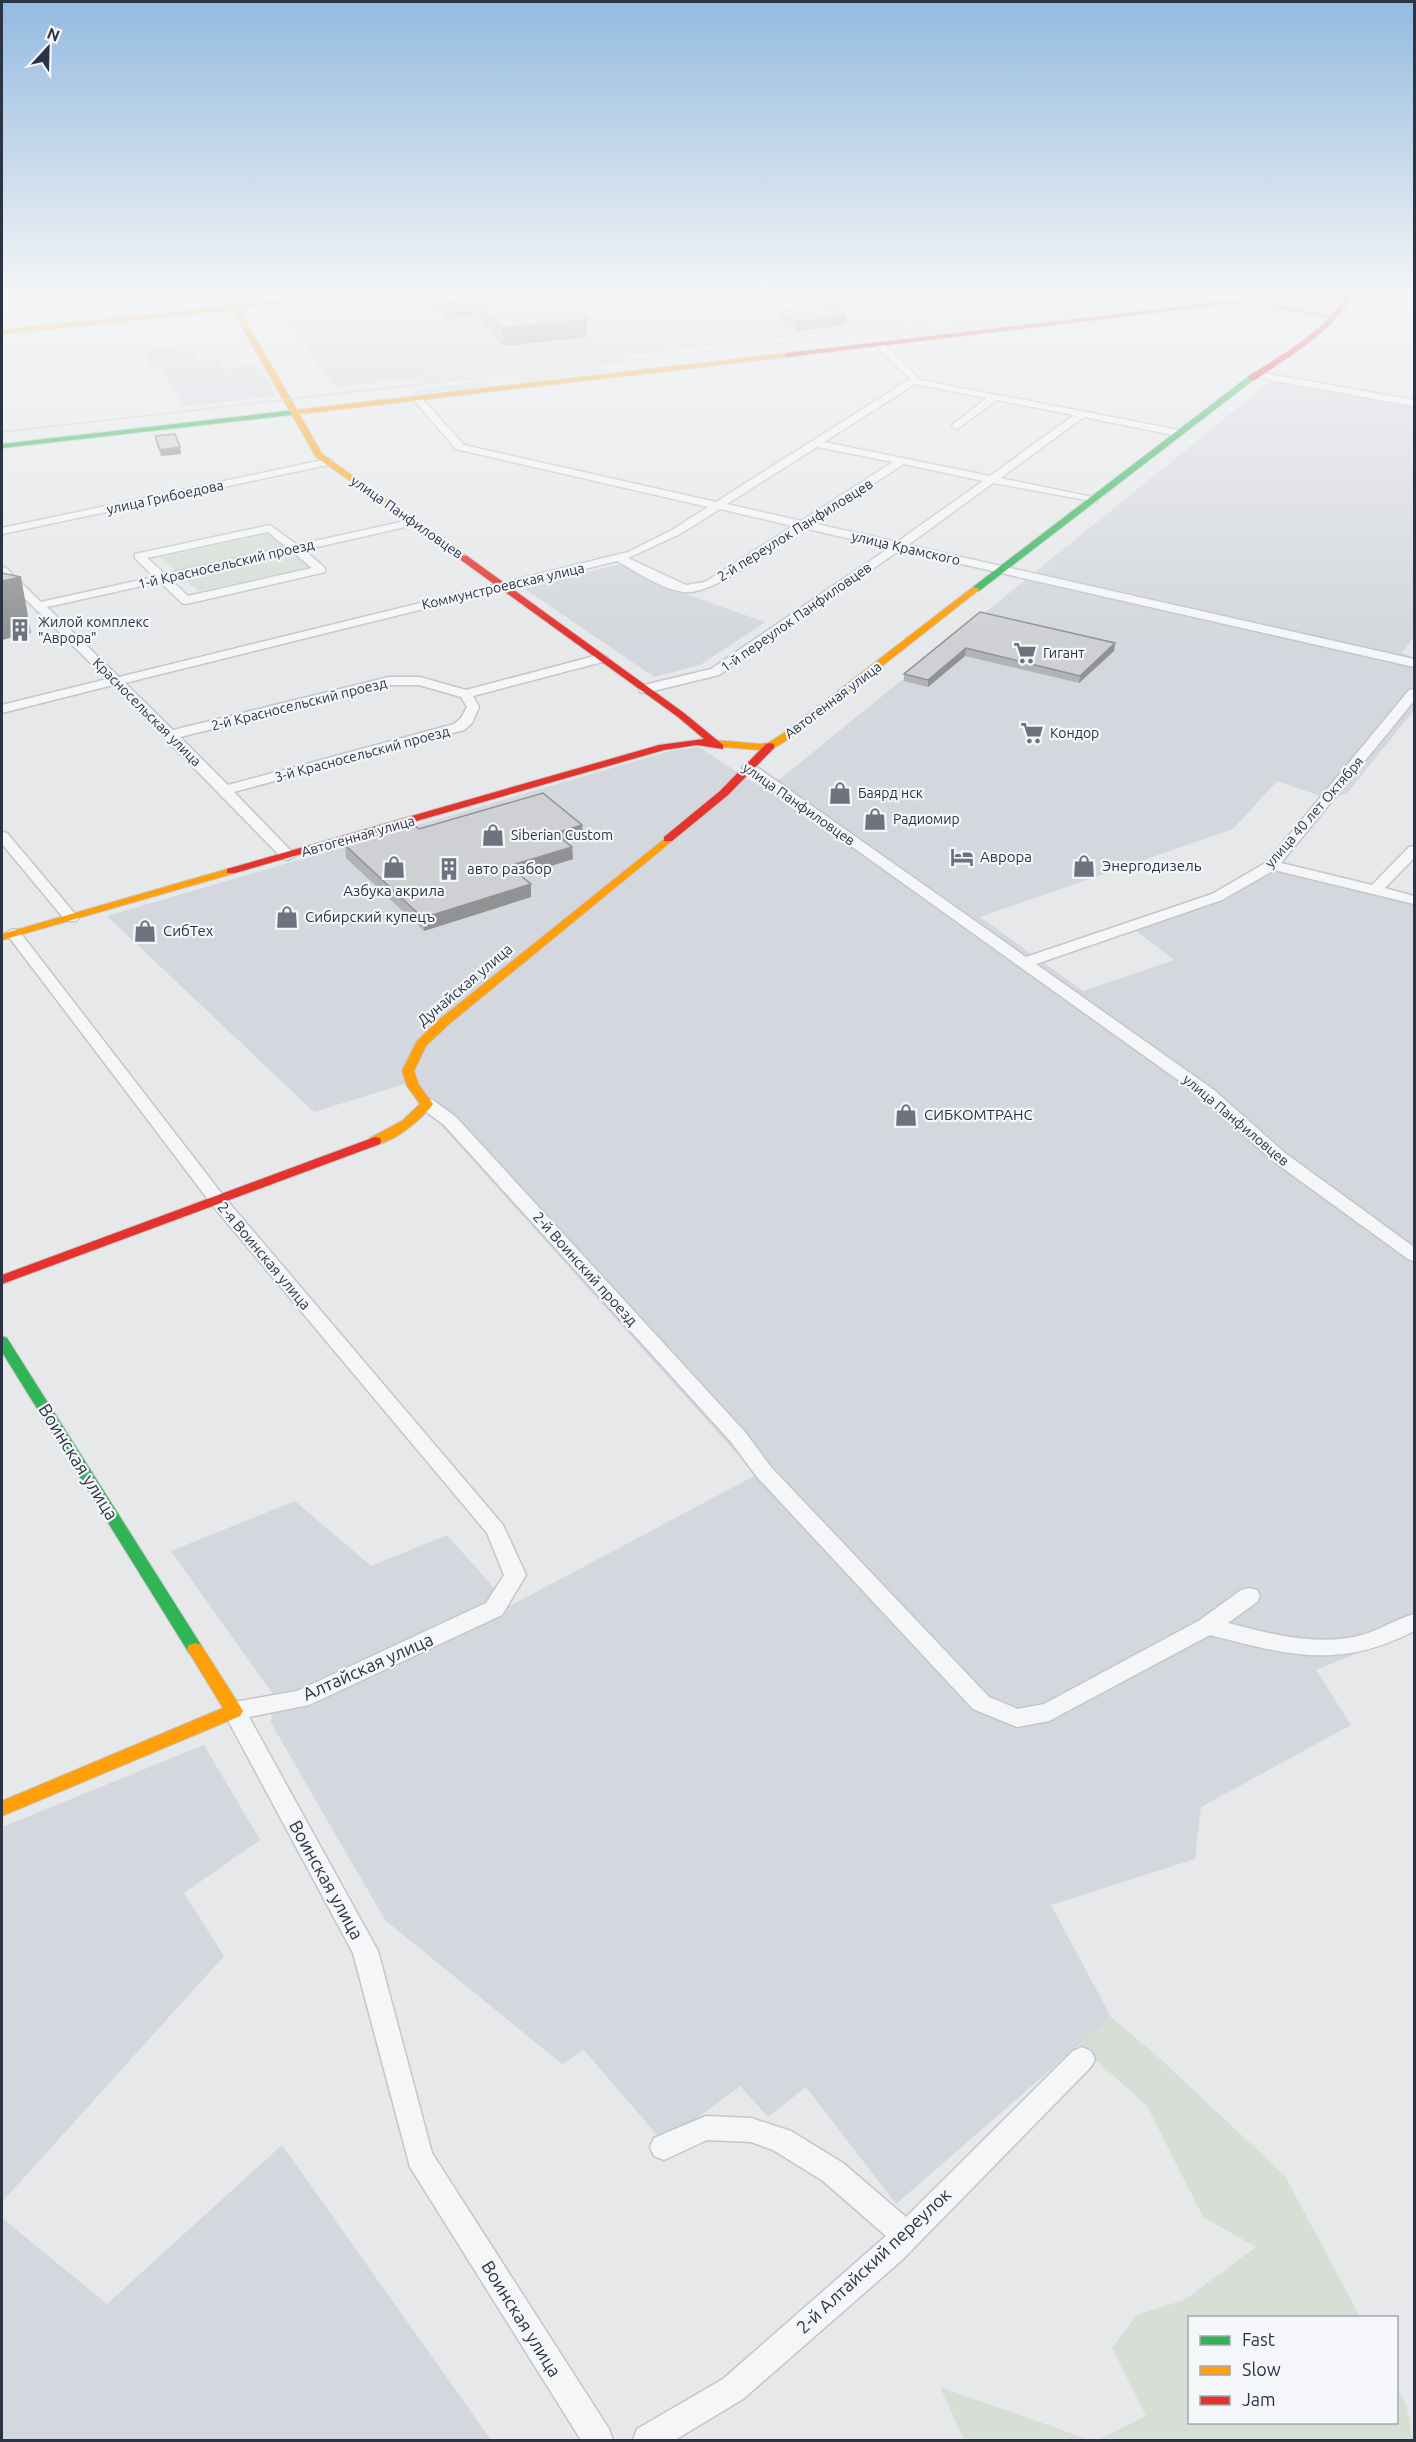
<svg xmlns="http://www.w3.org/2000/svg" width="1416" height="2442" font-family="Ubuntu,sans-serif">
<rect width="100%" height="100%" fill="#e6e8ea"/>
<g fill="#d4d7dd">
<polygon points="390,295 1143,295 1148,298 334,387 279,307"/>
<polygon points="187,345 199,361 219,360 225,369 259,365 276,396 183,406 161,369 151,369 144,357 148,356 149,348"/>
<polygon points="1272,380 1414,406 1414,637 1402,653 1414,657 1414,710 1347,793 1329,799 1277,781 1233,829 980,917 1083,991 1174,960 1135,930 1206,905 1253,882 1274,868 1414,905 1414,1631 1316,1670 1351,1725 1201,1807 1195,1859 1051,1905 1111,2017 896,2204 806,2087 768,2117 740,2086 664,2143 584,2050 562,2064 385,1920 271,1723 273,1694 171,1551 295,1501 371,1566 447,1535 510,1606 756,1475 404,1084 314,1112 107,916 670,751 699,747 752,782 765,785 780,779"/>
<polygon points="621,564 683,593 765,622 700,665 654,677 522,587"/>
<polygon points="204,1745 260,1840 184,1893 224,1956 2,2202 2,1827"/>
<polygon points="282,2145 491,2440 2,2440 2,2218 107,2304"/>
</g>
<g fill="#d6ded6">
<path d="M1341,296L1340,305C1324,319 1303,308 1284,303Z"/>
<polygon points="1093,310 1103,312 1103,315 1002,323 997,326 888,338 877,334"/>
<polygon points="423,327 431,337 372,343 365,333"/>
<polygon points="474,333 492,352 458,356 440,337"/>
<polygon points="478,333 498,352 564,343 576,346 494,356 495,351"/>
<polygon points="623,344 631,356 612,362 434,382 405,382 405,378 437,373 438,367 450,364 475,371 489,367 534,366 576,359 574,353 578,349"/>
<polygon points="598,366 610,369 609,372 556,377 521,383 519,378 527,374"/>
<path d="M488,379L485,387L412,394C428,382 437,388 454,385C465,383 476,380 488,379Z"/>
<polygon points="268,534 313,567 198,591 160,557"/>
<polygon points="1111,2017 1155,2054 1285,2176 1360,2317 1190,2318 1190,2422 1396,2422 1397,2387 1406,2404 1413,2440 1098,2440 1146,2416 1112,2348 1137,2315 1184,2300 1256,2247 1203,2217 1147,2106 1079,2045"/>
<polygon points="940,2387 1090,2440 964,2440"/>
</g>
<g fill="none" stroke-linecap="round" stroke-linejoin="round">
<g stroke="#c4c6c8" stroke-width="3">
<g id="street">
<path d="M877,343H883L920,380L1179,430L1184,433L1179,436L1084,417L1000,478L1097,498V502L993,483L908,545L1414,659V667L900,550L719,675L645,693L640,692L639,689L640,686L711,669L889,548L804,528C778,545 713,596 684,592C661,589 637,572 617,561L125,683L173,730L389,677H420L466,690L602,654L608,658L606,661L473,696L479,707L472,723L464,730L234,792L293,853L295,856L288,860L283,859L113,685L2,713V705L107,679L2,576V567L6,568L41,602L154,577L135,558V554L270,525L297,545L414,519L420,522L414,525L304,550L325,568V572L321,573L186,604L182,603L160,582L47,607L119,677L628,552L672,530L708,507L456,449L414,400V396H420L464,445L716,502L910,379L877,347ZM915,384L987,398L953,424L952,426L957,429L997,400L1074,415L990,476L824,442ZM817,447L893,462L801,521L727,504ZM904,464L983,481L897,542L812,523ZM720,509L793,526L705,582L686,585L628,558L680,534ZM268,532L286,547L165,574L147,558ZM293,552L312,568L188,596L171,580ZM389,685H419L461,697L467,707L461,718L454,724L228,785L180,737Z"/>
<polygon points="1257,372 1414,400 1414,406 1254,377 1252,375"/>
<polygon points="328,459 332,460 332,464 2,534 2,528"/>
<polygon points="1414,689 1414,701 1281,863 1372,885 1409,847 1414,846 1414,858 1385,888 1414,896 1414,904 1274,870 1222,900 1036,964 1214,1090 1285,1153 1414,1247 1414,1261 1408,1259 1273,1161 1202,1098 1178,1080 742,768 744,765 754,765 1026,957 1212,894 1267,862 1409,690"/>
<polygon points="2,832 7,833 76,915 79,918 76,921 66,921 2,844"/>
<polygon points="14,929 19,931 225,1198 503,1525 526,1575 502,1615 309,1705 249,1717 378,1951 432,2153 609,2429 613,2440 581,2440 410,2167 353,1953 223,1711 226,1705 234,1702 297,1691 486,1603 504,1575 487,1533 213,1206 9,937 6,934 9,931"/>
<path d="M427,1099L433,1100L456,1117L745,1432L771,1467L989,1697L1018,1709L1044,1704L1200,1620L1241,1590L1249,1588L1257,1590L1260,1596L1257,1602L1228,1623C1271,1634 1318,1647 1362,1635C1380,1630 1396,1619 1414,1614V1631C1339,1670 1288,1655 1210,1635L1049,1721L1017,1727L973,1709L757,1477L731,1442L444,1125L421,1108L419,1104L421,1100Z"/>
<polygon points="1082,2047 1091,2051 1095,2059 1091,2067 902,2260 743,2399 675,2440 633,2440 637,2429 723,2379 886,2236 823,2181 773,2150 751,2142 707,2140 664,2160 654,2156 650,2147 654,2138 706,2116 751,2118 791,2131 843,2163 906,2217 1073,2051"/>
</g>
</g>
<g stroke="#c4c6c8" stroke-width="2">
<g id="fast">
<polygon points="1249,376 1256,378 979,591 973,591 973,587"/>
<polygon points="296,410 300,412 299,414 2,448 2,444"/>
<polygon points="2,1336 7,1338 201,1645 203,1649 201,1653 195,1655 189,1653 2,1352"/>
</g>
</g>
<g stroke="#c4c6c8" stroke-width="2">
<g id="slow">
<polygon points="330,295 357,295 239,309 297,410 787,353 791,355 787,357 299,414 322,454 467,556 468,558 464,561 316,457 232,310 2,334 2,330"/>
<polygon points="1254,300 1333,316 1336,318 1333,320 1252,303"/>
<polygon points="973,587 980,589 789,739 774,748 760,750 712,746 707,743 712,740 760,744 768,743 781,735"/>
<path d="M668,836L673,839L672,841L448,1025L426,1046L414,1071L419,1085L433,1104C423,1118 389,1148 370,1144L369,1141L370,1138L402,1121L420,1104L407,1086L402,1071L417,1041L440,1019Z"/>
<polygon points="231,868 236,871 235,873 2,940 2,934"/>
<polygon points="195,1643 201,1645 240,1706 243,1711 240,1716 2,1816 2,1801 223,1708 187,1649 189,1645"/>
</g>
</g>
<g stroke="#c4c6c8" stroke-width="2">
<g id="jam">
<polygon points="1279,295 1303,295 787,357 783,355 787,353"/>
<path d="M1346,295H1353C1332,333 1289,356 1255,380H1249V376C1283,354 1326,331 1346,295Z"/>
<polygon points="461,556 467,556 684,713 723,745 723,749 697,745 664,750 235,873 227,873 227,869 659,745 704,739 678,717 461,560"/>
<polygon points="770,743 774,744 774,748 728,795 672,841 664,841 664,837 720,791 766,744"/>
<polygon points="375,1137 380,1138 381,1141 380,1144 2,1284 2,1275"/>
</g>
</g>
<use href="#street" fill="#f5f6f7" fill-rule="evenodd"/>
<use href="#fast" fill="#30b455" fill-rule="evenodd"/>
<use href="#slow" fill="#ff9f0a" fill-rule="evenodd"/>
<use href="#jam" fill="#e5322d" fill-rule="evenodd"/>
<polyline stroke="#cecfd2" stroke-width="1.5" points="2,432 1204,295"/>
</g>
<g fill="#b1b3b5">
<polygon points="425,295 511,295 518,303 587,319 587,337 503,346 475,316 445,319 425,297"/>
<polygon points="782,311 845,325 796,331 782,320"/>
<polygon points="155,436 181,454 161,456 156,443"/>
<polygon points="980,612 1115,643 1114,651 1079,683 965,656 928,687 904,681 904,674"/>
<polygon points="419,829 583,837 567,842 572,847 573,859 520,875 531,897 424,931 346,858 345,845"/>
</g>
<g fill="#909294">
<polygon points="473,298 475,316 445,319 443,301"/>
<polygon points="846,316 845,325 796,331 796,322"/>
<polygon points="587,319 587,337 503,346 502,328"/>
<polygon points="180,447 181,454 161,456 160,450"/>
<polygon points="21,577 31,633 2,640 2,581"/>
<polygon points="1115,643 1114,651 1079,683 1080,676"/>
<polygon points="966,648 965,656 928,687 928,680"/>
<polygon points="582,825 583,837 556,845 555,833"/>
<polygon points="572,847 573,859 510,879 509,866"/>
<polygon points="531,884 531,897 424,931 423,918"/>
</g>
<g fill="#ced0d3" stroke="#909294" stroke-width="1.5">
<polygon points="438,295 511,295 518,303 565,298 587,319 502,328 473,298 443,301"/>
<polygon points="832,305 846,316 796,322 782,311"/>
<polygon points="175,434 180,447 160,450 155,436"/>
<polygon points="2,573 21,577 2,581"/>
<polygon points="980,612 1115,643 1080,676 966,648 928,680 904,674"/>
<polygon points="543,793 582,825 555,833 572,847 509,866 531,884 423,918 345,845 414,825 419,829"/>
</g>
<linearGradient id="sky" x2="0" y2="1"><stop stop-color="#93bae0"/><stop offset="0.46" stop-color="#f4f5f6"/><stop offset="1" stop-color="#f4f5f6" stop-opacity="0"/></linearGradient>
<rect width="1416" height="637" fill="url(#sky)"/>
<defs>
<g id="building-bare" transform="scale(1.8)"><path d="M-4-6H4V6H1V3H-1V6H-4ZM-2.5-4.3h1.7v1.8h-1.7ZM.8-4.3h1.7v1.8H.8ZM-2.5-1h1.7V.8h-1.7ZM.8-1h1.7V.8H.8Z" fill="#6c737f" stroke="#f4f6f9" stroke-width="2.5" paint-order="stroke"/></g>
<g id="supermarket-bare" transform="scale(1.8)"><path d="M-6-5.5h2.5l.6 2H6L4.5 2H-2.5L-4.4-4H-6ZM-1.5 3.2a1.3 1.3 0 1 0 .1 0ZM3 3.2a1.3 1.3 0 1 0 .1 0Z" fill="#6c737f" stroke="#f4f6f9" stroke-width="2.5" paint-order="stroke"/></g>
<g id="shop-bare" transform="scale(1.8)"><path d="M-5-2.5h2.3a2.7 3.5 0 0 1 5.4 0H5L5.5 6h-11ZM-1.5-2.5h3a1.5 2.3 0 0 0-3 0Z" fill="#6c737f" stroke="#f4f6f9" stroke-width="2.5" paint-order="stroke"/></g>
<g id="hotel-bare" transform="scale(1.8)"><path d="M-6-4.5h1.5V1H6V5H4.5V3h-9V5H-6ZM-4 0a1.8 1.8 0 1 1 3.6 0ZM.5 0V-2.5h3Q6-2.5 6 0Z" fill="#6c737f" stroke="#f4f6f9" stroke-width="2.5" paint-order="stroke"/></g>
</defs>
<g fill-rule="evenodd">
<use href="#building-bare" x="20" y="630"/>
<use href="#supermarket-bare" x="1025" y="653"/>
<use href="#supermarket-bare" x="1032" y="733"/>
<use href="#shop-bare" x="840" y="793"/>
<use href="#shop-bare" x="875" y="819"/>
<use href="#shop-bare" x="493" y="835"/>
<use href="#hotel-bare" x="962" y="857"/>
<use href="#shop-bare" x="1084" y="866"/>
<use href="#shop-bare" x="394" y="867"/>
<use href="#building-bare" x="449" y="869"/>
<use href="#shop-bare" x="287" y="917"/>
<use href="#shop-bare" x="145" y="931"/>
<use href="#shop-bare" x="906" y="1115"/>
</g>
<g text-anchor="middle" stroke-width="4.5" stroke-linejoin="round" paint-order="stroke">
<g font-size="14" fill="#2b3445" stroke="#f4f6f9">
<text transform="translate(165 497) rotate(-12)" y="5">улица Грибоедова</text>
<text transform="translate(407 517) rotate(35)" y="5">улица Панфиловцев</text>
<text transform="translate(795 530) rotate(-32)" y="5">2-й переулок Панфиловцев</text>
<text transform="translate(906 548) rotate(13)" y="5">улица Крамского</text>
<text transform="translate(226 564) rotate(-13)" y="5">1-й Красносельский проезд</text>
<text transform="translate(503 586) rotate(-13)" y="5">Коммунстроевская улица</text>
<text transform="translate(796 617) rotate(-35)" y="5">1-й переулок Панфиловцев</text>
<text transform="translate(833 700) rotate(-37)" y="5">Автогенная улица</text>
<text transform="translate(299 704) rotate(-14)" y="5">2-й Красносельский проезд</text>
<text transform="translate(147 712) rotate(45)" y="5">Красносельская улица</text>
<text transform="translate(362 754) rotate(-15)" y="5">3-й Красносельский проезд</text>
<text transform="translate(799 804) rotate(35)" y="5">улица Панфиловцев</text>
<text transform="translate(1314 812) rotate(-49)" y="5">улица 40 лет Октября</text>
<text transform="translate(358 836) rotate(-16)" y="5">Автогенная улица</text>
<text transform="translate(1236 1120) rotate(40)" y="5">улица Панфиловцев</text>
</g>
<g font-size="14" fill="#2b3445" stroke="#f4f6f9" text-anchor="start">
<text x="38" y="627">Жилой комплекс<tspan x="38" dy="16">"Аврора"</tspan></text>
<text x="1043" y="658">Гигант</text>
<text x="1050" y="738">Кондор</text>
<text x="858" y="798">Баярд нск</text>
<text x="893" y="824">Радиомир</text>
<text x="511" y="840">Siberian Custom</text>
</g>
<g font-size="15" fill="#2b3445" stroke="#f4f6f9" text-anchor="start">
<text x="980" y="862">Аврора</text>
<text x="1102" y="871">Энергодизель</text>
<text x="467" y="874">авто разбор</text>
<text x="394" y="896" text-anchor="middle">Азбука акрила</text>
<text x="305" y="922">Сибирский купецъ</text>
<text x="163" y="936">СибТех</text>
<text x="924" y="1120">СИБКОМТРАНС</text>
</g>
<g font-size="15" fill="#2b3445" stroke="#f4f6f9">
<text transform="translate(465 985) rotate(-40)" y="5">Дунайская улица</text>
<text transform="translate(264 1256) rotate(50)" y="5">2-я Воинская улица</text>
<text transform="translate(585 1269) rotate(48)" y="5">2-й Воинский проезд</text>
</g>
<g font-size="18" fill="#2b3445" stroke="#f4f6f9">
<text transform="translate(78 1462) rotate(58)" y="6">Воинская улица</text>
<text transform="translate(368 1667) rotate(-24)" y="6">Алтайская улица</text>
<text transform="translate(326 1880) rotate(61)" y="6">Воинская улица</text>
<text transform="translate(874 2261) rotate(-43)" y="6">2-й Алтайский переулок</text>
<text transform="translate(521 2319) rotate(58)" y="6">Воинская улица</text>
</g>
</g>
<rect width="1416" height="2442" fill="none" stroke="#2b3445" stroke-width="6"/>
<rect x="1188" y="2316" width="210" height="108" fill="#f4f6f9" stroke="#a4a8b1" stroke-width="1.5"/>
<rect x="1200" y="2336" width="30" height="9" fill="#30b455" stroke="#a4a8b1" stroke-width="1.5"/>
<text x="1242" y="2346" font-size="18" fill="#2b3445">Fast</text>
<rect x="1200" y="2366" width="30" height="9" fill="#ff9f0a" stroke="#a4a8b1" stroke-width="1.5"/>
<text x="1242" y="2376" font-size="18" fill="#2b3445">Slow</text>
<rect x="1200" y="2396" width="30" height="9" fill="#e5322d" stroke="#a4a8b1" stroke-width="1.5"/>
<text x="1242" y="2406" font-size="18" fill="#2b3445">Jam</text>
<g transform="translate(48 48) rotate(22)" stroke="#f4f6f9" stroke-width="4.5" paint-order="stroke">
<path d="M0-4.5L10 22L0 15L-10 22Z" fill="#2b3445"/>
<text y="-9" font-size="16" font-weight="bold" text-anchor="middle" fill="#2b3445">N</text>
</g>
</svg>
